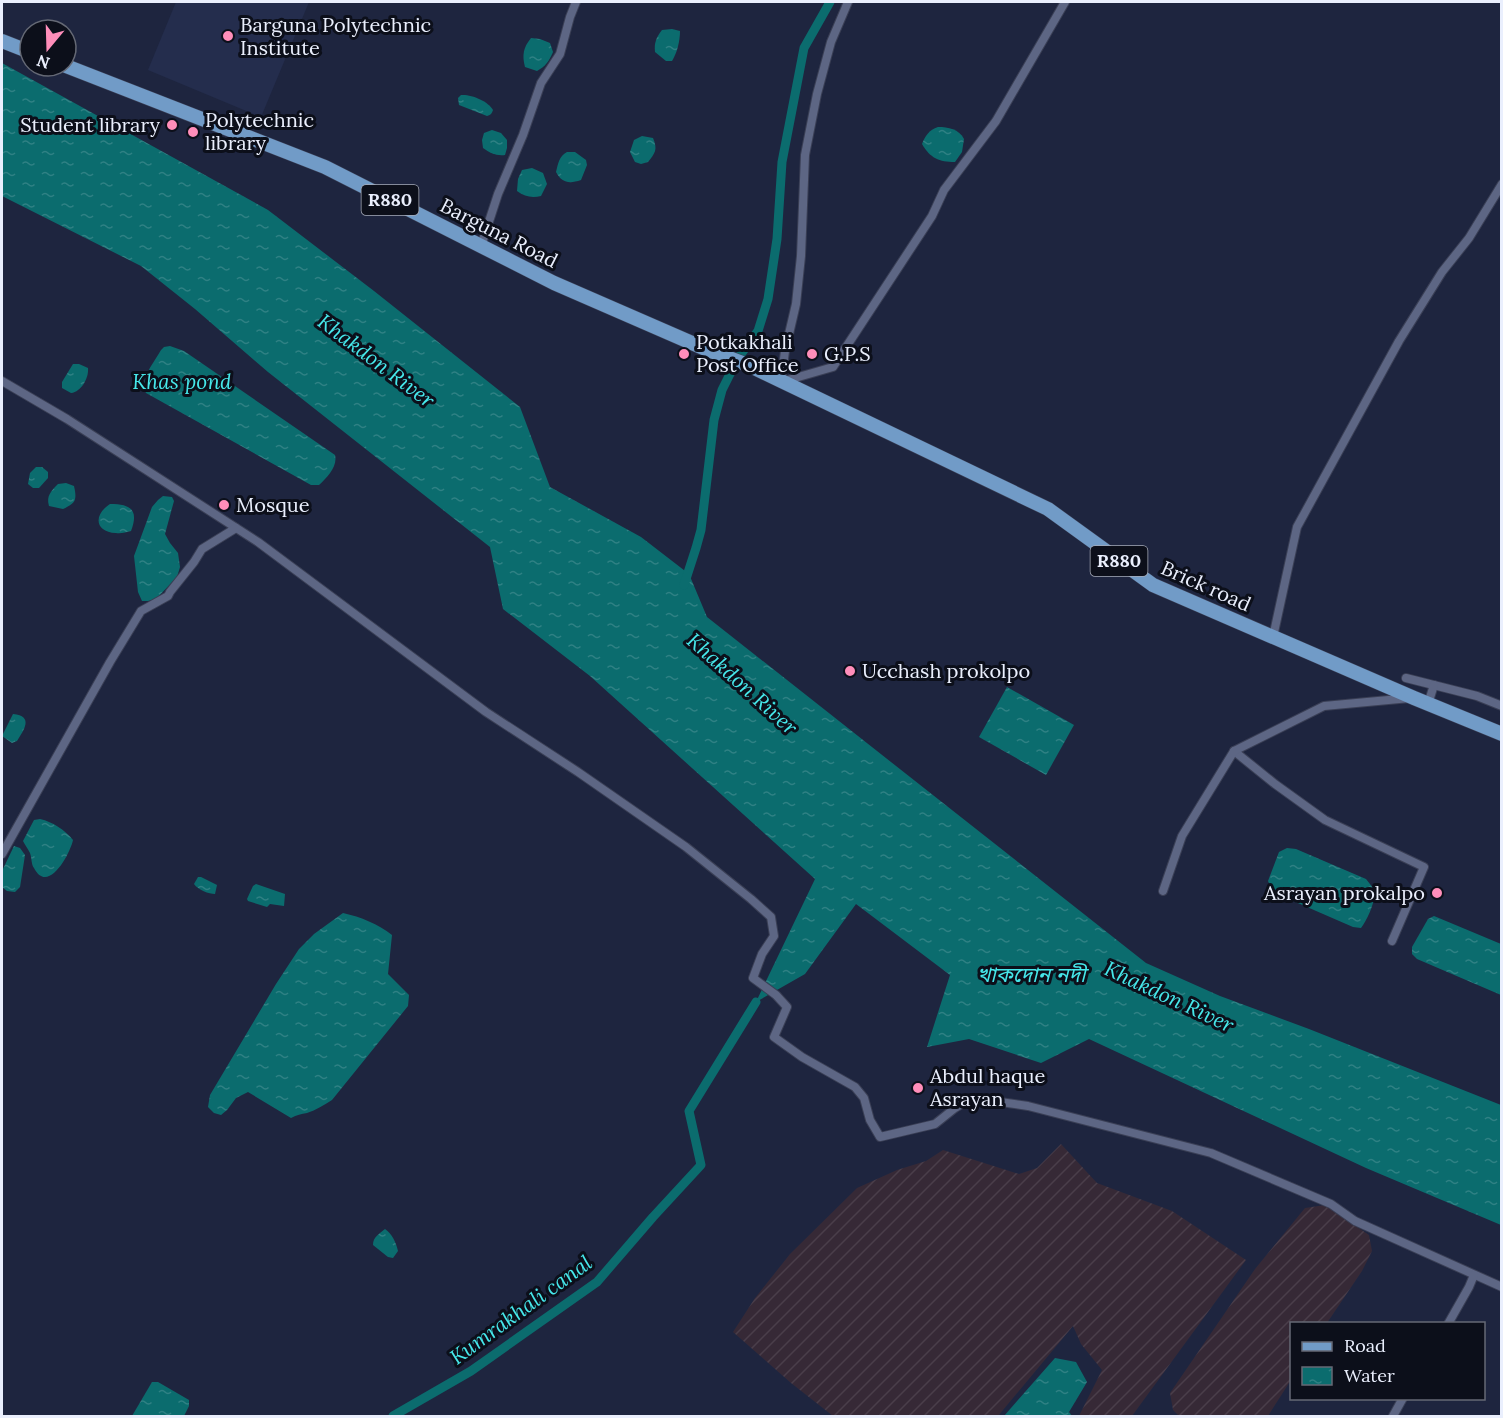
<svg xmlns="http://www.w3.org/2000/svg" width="1503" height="1418" font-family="Lora,'Noto Sans Bengali',serif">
<defs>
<pattern id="industrial-furrows" width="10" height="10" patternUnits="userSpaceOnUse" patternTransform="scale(1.5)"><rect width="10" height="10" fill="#362936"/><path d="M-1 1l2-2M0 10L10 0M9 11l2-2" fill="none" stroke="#4a3e4a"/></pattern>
<pattern id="water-ripples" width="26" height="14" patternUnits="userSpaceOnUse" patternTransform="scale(1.5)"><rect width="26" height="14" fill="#0b6c6e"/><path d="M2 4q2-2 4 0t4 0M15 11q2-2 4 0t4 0" fill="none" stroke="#2f8184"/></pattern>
</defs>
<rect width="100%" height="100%" fill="#1e253f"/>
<polygon fill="#242d4d" points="176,2 309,2 261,117 148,70"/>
<g fill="url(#industrial-furrows)">
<polygon points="1061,1144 1097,1183 1172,1211 1246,1260 1132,1416 1079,1416 1102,1370 1081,1344 1073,1326 998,1416 833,1416 791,1383 733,1332 755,1298 790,1254 857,1188 897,1170 926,1161 943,1150 1019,1174 1037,1168"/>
<polygon points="1325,1205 1369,1235 1372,1251 1362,1271 1327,1323 1292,1324 1291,1380 1268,1416 1179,1416 1173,1410 1170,1393 1255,1269 1305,1208"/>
</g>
<g fill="url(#water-ripples)">
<path d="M672,29L680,31C680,41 677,53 672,61H666L655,52C654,43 656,38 662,30Z"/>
<path d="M531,38L540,39L550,43L553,52C549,61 546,66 537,71L525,67C522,55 523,48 531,38Z"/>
<polygon points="2,63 268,210 374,291 520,407 550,487 641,537 689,574 707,617 1146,963 1220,996 1309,1029 1501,1105 1501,1225 1366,1168 1089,1039 1041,1063 969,1039 927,1047 950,975 856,904 805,974 756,1002 815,879 590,676 503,609 490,547 268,372 195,309 141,266 2,196"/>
<path d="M461,95C471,94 488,101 493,110C492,113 491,115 487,116L459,105L458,98Z"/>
<path d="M938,127C948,127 959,129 964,139L962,152L955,162C939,162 930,158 922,144C925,136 929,130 938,127Z"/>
<path d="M492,130L501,133L507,140V148L505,155C496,156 490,153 483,148L482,140L484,133Z"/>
<path d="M642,136L653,138C658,150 655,153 648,162L641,164L635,162L630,152L634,140Z"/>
<path d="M567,152H575L586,160L587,165L581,180C569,184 562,183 556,172C558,164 559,156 567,152Z"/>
<path d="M532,168L543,173L547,184L541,196C532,198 525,197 517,191L518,179L522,170Z"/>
<path d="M170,346L184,351L335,455C338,466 327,478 319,485H311L146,393C139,379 154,363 161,350L164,347Z"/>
<path d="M73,364H79L88,368C89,378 81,392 71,393L62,388V382Z"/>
<polygon points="36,467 42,467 48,472 48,478 39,488 33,488 28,484 30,473"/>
<path d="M66,483L74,486C77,500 76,503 63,509L49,506C46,496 51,491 58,484Z"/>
<polygon points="163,496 172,497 174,501 165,534 170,543 178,553 180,567 177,577 156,599 148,601 142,601 138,592 134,556 152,507 158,500"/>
<path d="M110,504C131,504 139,510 131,531C126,532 121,534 116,533C95,532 93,515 110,504Z"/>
<polygon points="1007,687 1074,725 1046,775 979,737"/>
<path d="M13,714C34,716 24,730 17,741L12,743L2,736Z"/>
<path d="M40,819C53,822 65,830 73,840C70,854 48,895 34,868C31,864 32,858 30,853C28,849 25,845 23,841L34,820Z"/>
<polygon points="14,846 20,848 25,855 20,887 15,892 7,891 2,887 2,871"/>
<path d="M1287,848L1296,849L1366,879C1369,883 1373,887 1374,891C1376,901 1367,920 1361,928L1353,927L1284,897L1271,888L1268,881L1279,852Z"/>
<path d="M198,877H201L217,885L215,894C209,894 198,890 194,884Z"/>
<polygon points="256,884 285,894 284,906 270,904 267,907 248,901 247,899 253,886"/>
<path d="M343,913C361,917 378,924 392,935L388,974L409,995L408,1006L332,1100C324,1105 316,1110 307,1113C301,1114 297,1115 291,1118L248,1092L236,1098L227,1110L221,1115L214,1113L208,1107L210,1095L276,984L299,949L314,934Z"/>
<polygon points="1434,916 1501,944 1501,995 1417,959 1412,954 1412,947 1428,919"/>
<path d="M385,1229C392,1234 396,1242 398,1251L393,1258L388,1257L373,1245C373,1237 379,1234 385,1229Z"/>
<polygon points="1055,1358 1076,1362 1087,1382 1069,1412 1072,1416 1004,1416"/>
<polygon points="152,1382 158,1382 189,1400 189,1406 184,1416 132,1416"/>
</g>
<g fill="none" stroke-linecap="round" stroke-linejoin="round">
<g stroke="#0b6c6e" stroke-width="9">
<polyline points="684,585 696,548 701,530 714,420 722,390 738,358 758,331 768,299 777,239 782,162 804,48 830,2"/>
<polyline points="393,1416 471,1371 597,1282 653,1217 701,1165 689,1111 756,1002"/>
</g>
<g stroke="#3a3f55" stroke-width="10">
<g id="street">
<polyline points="848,2 831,42 817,94 805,155 801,256 796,304 785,351 781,382 833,367 932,216 944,190 996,121 1065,2"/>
<polyline points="481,246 498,194 523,135 541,83 560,54 570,17 576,2"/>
<polyline points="2,381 67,419 258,542 486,712 578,772 686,847 751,899 771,917 774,936 762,954 753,978 776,995 787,1007 774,1037 802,1057 855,1087 864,1098 870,1120 880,1137 935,1124 955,1108 972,1098 1028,1106 1211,1153 1331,1204 1355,1221 1502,1287"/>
<polyline points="1273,637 1297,527 1399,341 1442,272 1469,238 1502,184"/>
<polyline points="1406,678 1477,696 1502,706"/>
<polyline points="1428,704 1434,685"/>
<polyline points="1234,751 1275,784 1325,820 1424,867 1392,941"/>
<polyline points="2,854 110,662 141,611 168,596 170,592 194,562 202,549 236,528"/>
<polyline points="1163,891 1182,836 1234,751 1324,706 1410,698"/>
<polyline points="1448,1324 1469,1287 1474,1275"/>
<polyline points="1393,1416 1403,1398"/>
</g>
</g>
<g stroke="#3a3f55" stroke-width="15">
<g id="primary">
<polyline points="2,41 30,52"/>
<polyline points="66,66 325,167 554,283 708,350 748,365 1048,509 1153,585 1414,698 1502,734"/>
</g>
</g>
<use href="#street" stroke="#5d6684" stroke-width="8"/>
<use href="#primary" stroke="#719bc7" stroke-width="14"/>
</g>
<g fill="#ff8eba" stroke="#0c0f1a" stroke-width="2">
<circle cx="228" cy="36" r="6"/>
<circle cx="172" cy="125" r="6"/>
<circle cx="193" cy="132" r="6"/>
<circle cx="684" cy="354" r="6"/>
<circle cx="812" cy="354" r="6"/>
<circle cx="224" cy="505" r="6"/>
<circle cx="850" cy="671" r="6"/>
<circle cx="1437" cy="893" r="6"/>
<circle cx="918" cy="1088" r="6"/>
</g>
<g text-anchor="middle" stroke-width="6" stroke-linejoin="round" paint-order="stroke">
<g fill="#0c0f1a" stroke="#a7acb9" stroke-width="1.5">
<rect x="361.5" y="185" width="57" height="30" rx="4.5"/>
<rect x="1090.5" y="546" width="57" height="30" rx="4.5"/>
</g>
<g font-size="18" font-weight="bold" fill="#eaeffd">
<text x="390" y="206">R880</text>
<text x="1119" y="567">R880</text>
</g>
<g font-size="20" fill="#eaeffd" stroke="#0c0f1a" text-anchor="start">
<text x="240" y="32">Barguna Polytechnic<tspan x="240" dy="23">Institute</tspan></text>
<text x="205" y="127">Polytechnic<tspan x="205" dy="23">library</tspan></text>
<text x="160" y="132" text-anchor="end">Student library</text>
<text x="696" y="349">Potkakhali<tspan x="696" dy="23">Post Office</tspan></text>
<text x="824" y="361">G.P.S</text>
<text x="236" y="512">Mosque</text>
<text x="862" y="678">Ucchash prokolpo</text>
<text x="1425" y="900" text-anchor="end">Asrayan prokalpo</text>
<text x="930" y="1083">Abdul haque<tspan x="930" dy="23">Asrayan</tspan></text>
</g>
<g font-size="20" fill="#eaeffd" stroke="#0c0f1a">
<text transform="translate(499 233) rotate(27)" y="7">Barguna Road</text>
<text transform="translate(1206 586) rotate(24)" y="7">Brick road</text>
</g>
<g font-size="21" font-style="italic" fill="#46e7ea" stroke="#0c0f1a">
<text transform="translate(376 361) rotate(37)" y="7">Khakdon River</text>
<text x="182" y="389">Khas pond</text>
<text transform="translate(742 684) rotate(42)" y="7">Khakdon River</text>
<text x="1031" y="982">খাকদোন নদী</text>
<text transform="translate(1169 997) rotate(25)" y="7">Khakdon River</text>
<text transform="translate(521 1310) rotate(-36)" y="7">Kumrakhali canal</text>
</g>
</g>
<rect width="1503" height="1418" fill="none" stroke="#eaeffd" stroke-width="6"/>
<rect x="1290" y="1322" width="195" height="78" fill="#0c0f1a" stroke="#656975" stroke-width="1.5"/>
<rect x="1302" y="1342" width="30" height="9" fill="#719bc7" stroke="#656975" stroke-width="1.5"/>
<text x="1344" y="1352" font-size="18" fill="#eaeffd">Road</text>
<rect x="1302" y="1367" width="30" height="18" fill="url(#water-ripples)" stroke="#656975" stroke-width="1.5"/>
<text x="1344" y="1382" font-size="18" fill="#eaeffd">Water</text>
<g transform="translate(48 48) rotate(199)"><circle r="28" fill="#0c0f1a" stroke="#656975" stroke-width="1.5"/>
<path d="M0-4.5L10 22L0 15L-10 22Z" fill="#ff8eba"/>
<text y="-9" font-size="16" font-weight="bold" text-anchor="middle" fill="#eaeffd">N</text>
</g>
</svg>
